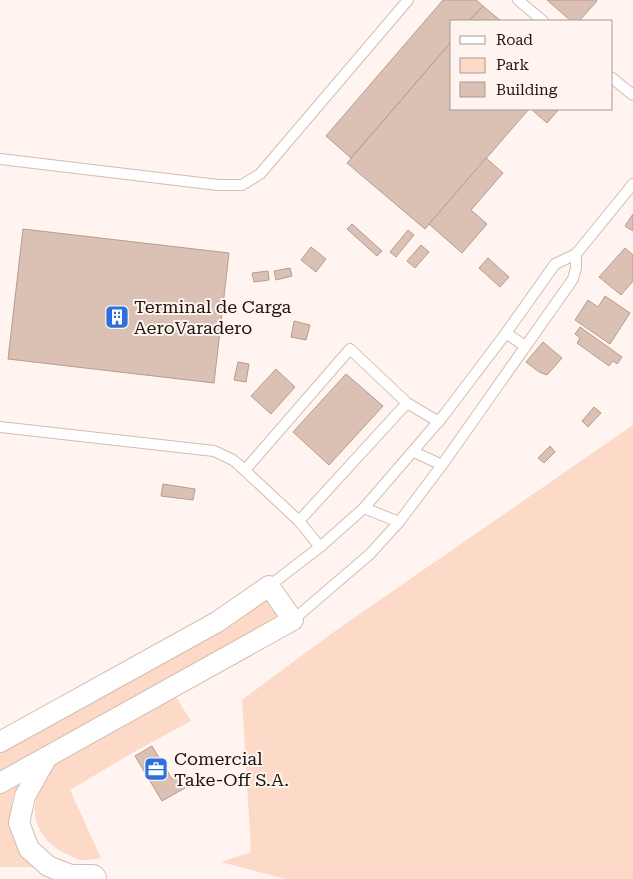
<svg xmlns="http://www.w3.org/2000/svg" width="633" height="879" font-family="'Roboto Serif',serif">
<rect width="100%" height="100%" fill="#fff4ef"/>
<g fill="#fddac8">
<polygon points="633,425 633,879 286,879 221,862 251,852 242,700 335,631"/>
<polygon points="261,600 270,601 277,611 275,619 0,773 0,753 113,691"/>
<path d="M174,694L191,721L134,752L70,790L101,858C95,859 88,860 82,860C78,860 75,858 71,856C47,847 28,823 37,796C41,781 50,769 60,757Z"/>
<polygon points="24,777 13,796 10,818 40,867 0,867 0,792"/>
</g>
<g fill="#dac1b3" stroke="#b49c8f">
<polygon points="443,0 476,0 483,6 469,21 452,21 452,41 351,158 326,136"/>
<polygon points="547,0 596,0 597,1 579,21 571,21"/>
<polygon points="483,6 501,21 469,21"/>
<polygon points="452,41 452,109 529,109 425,229 347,163"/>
<polygon points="531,109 559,109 547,123"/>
<polygon points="486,158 503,173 471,210 487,224 462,253 429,224"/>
<polygon points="633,214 633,231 625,226"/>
<polygon points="352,224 382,251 377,256 347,229"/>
<polygon points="23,229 229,253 214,383 8,359"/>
<polygon points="408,230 414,235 396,257 390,252"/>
<polygon points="421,245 429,252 415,268 407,261"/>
<polygon points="311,247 326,259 316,272 301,260"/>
<polygon points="625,248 633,255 633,281 621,295 599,277"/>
<polygon points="488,258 509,277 500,287 479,268"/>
<polygon points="290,268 292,276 276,280 274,271"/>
<polygon points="268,271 269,280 254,282 252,273"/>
<polygon points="605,296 630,313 610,344 575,320 588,300 598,307"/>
<polygon points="294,321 310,325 306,340 291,337"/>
<polygon points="580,327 622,357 617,364 613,361 609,366 577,343 580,338 575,334"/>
<polygon points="543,342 562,358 547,375 539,372 526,362"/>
<polygon points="238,362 249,364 246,382 234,380"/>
<polygon points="276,369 295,387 271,414 251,396"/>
<polygon points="346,374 383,406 329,465 293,432"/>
<polygon points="594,407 601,413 588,427 582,421"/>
<polygon points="550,446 555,452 544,463 538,458"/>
<polygon points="163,484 195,489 193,500 161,496"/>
<polygon points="152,746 172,779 178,776 185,788 162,801 135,756"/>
</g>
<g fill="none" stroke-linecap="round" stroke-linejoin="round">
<g stroke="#d5bcaf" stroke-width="12">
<g id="lane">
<polyline points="518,0 543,21"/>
<polyline points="612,78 633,95"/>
<polyline points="0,159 218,185 242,185 260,174 408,0"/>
<polyline points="576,254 633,184"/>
<polyline points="506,333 525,346"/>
<polyline points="0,427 214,451 233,460 239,465 299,521 320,547"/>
<polyline points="414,452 442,465"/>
<polyline points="245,470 350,349 407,403 439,422"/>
<polyline points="364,508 399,522"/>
<polyline points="299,521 407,403"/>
<polyline points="269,586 320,547 364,508 444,415 506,333 555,264 576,254 576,268 573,279 442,465 399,522 370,554 293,620"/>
</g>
</g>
<g stroke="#d5bcaf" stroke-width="22">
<g id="street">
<polyline points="0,742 217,622 269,586 293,620 0,783"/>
<polyline points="47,757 25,796 19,823 29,849 48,866 81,879"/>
</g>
</g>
<g stroke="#d5bcaf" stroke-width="30">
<polyline id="primary" points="77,879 92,879"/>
</g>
<use href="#lane" stroke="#fff" stroke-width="10"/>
<use href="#street" stroke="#fff" stroke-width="20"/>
<use href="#primary" stroke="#fff" stroke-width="28"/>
</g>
<defs>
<g id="building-square" transform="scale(1.25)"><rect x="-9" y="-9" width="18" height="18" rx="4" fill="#2c70dc" stroke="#fff4ef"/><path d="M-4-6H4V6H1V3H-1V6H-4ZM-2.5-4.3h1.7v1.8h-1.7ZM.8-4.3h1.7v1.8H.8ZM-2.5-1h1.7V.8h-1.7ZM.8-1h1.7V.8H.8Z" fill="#fff"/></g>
<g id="office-square" transform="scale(1.25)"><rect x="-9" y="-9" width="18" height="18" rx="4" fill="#2c70dc" stroke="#fff4ef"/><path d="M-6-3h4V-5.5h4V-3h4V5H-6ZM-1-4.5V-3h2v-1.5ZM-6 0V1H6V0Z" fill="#fff"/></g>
</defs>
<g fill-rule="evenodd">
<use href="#building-square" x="117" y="317"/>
<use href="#office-square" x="156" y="769"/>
</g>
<g text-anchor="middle" stroke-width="4" stroke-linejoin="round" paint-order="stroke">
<g font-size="18" fill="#1f1611" stroke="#fff4ef" text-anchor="start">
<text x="134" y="313">Terminal de Carga<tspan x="134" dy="21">AeroVaradero</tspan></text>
<text x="174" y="765">Comercial<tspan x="174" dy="21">Take-Off S.A.</tspan></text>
</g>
</g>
<rect x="450" y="20" width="162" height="90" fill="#fff4ef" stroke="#a59b96"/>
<rect x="460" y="36" width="25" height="8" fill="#ffffff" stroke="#a59b96"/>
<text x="496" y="45" font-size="15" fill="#1f1611">Road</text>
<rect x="460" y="58" width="25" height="15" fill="#fddac8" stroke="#a59b96"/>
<text x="496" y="70" font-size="15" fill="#1f1611">Park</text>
<rect x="460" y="82" width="25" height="15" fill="#dac1b3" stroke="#a59b96"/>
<text x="496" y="95" font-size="15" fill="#1f1611">Building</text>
</svg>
